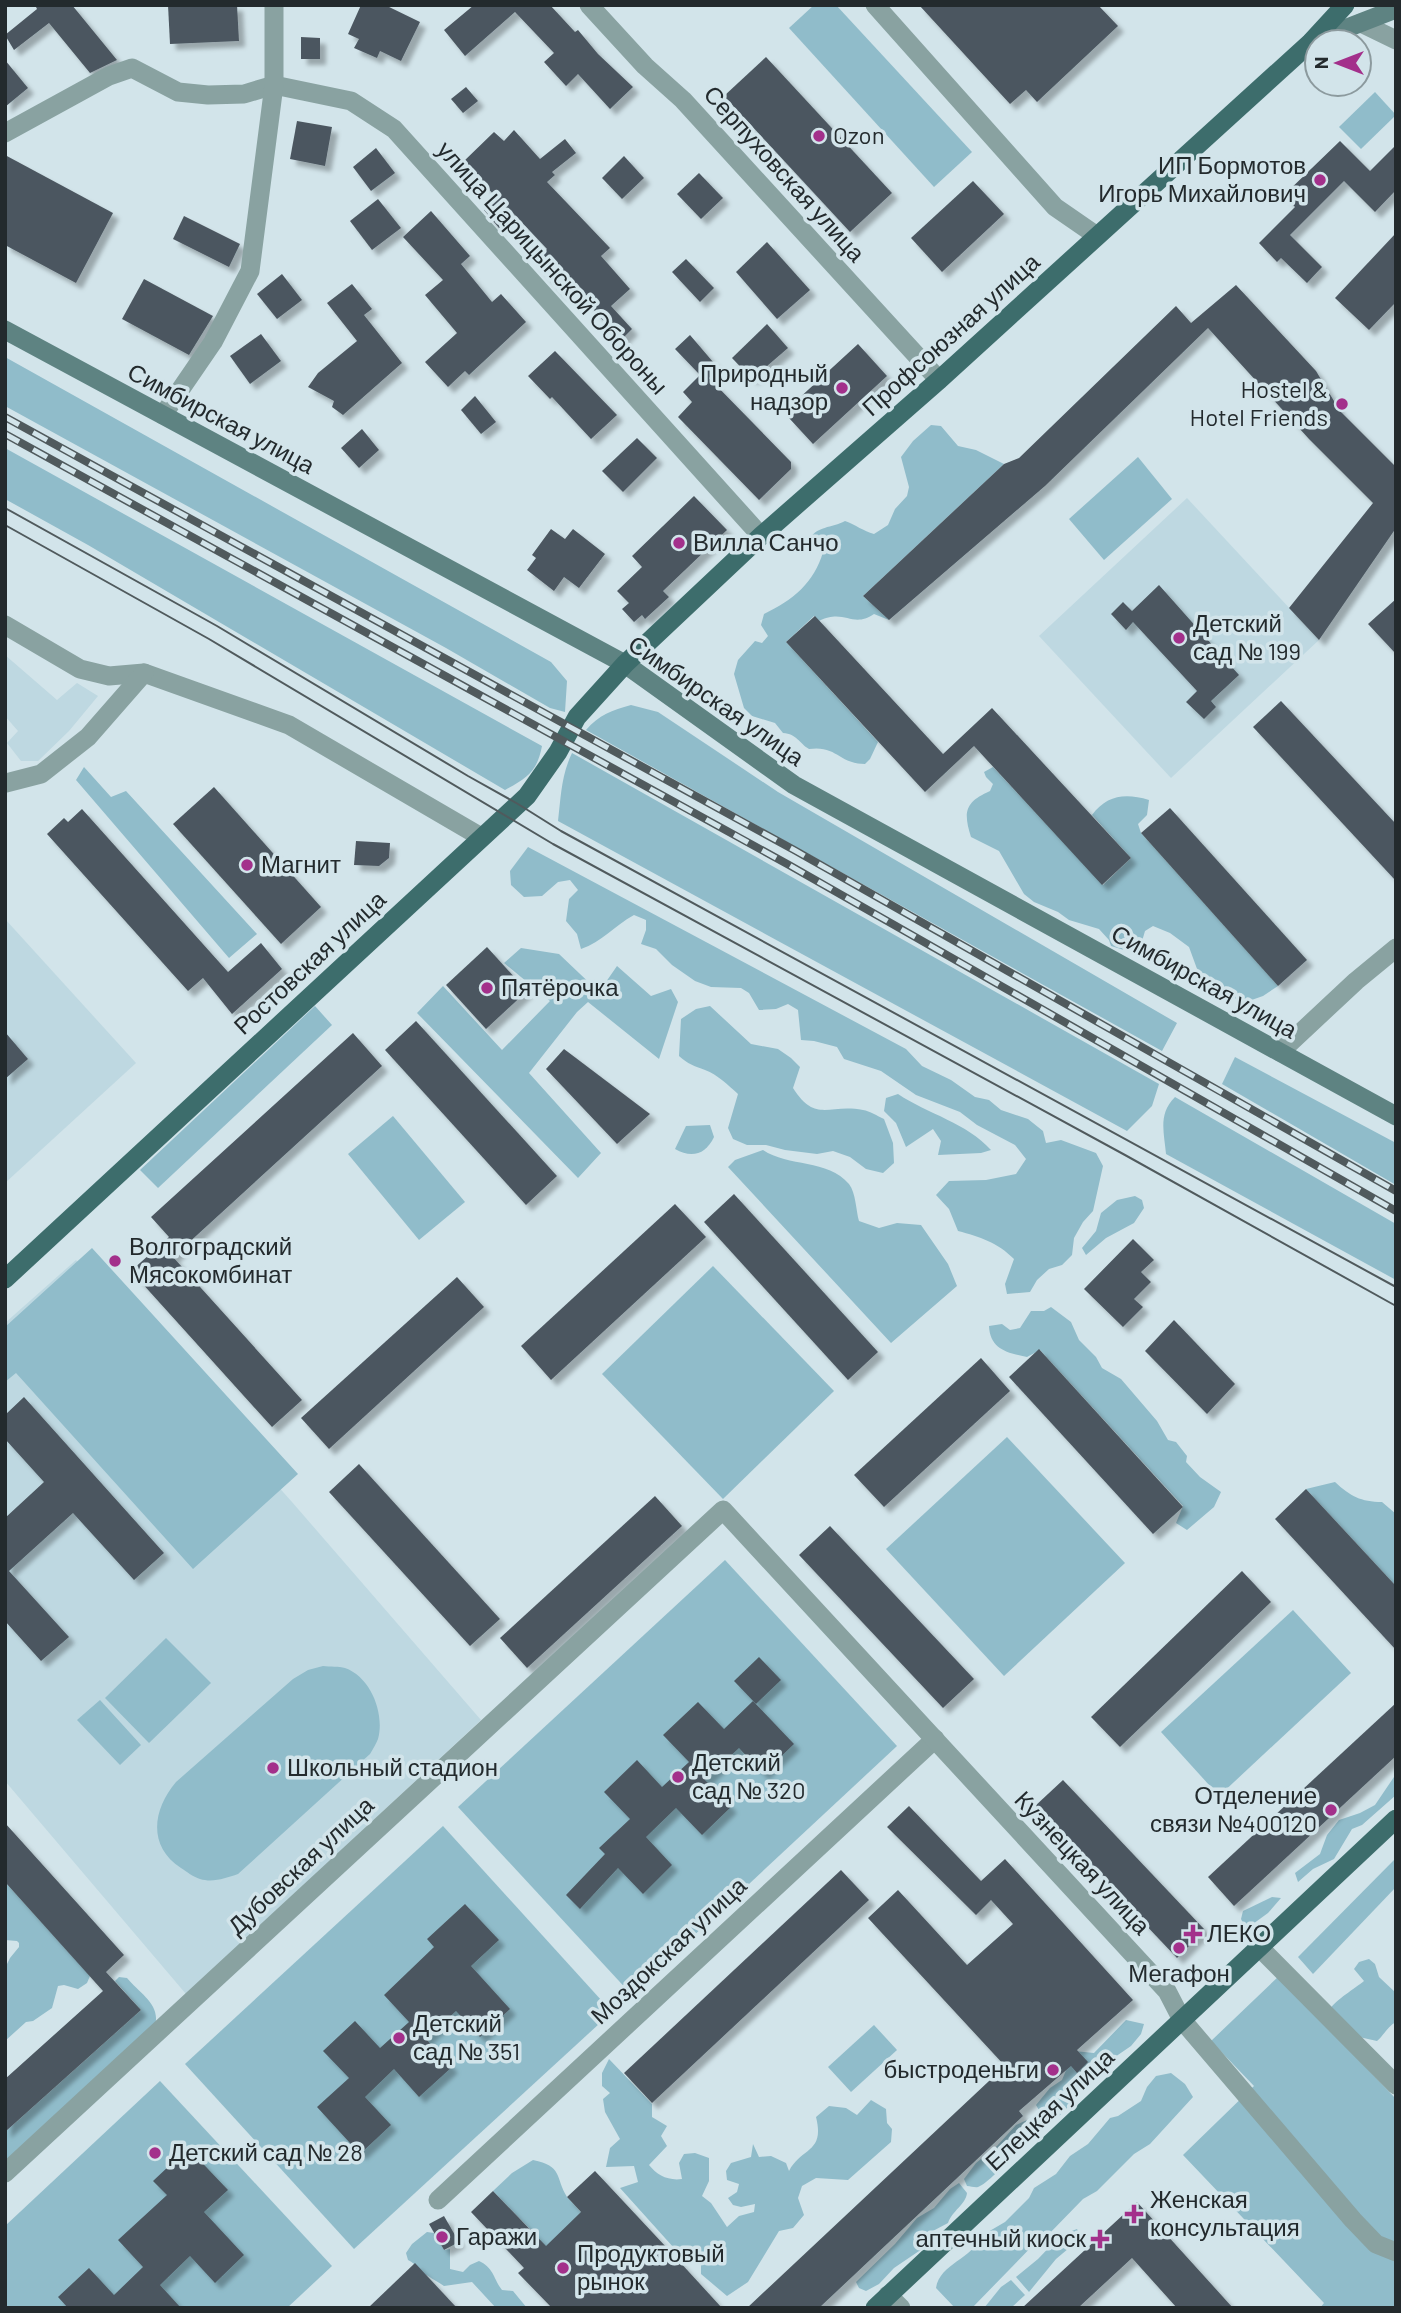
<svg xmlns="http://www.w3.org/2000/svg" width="1401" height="2313" font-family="Barlow,sans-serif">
<defs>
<filter id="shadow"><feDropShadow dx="6" dy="6" stdDeviation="2" flood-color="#0004"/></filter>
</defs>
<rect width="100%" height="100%" fill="#d2e4ea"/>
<g fill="#bed8e1">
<polygon points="1187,498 1319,640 1171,778 1039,636"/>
<polygon points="5,655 57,700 77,683 98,696 69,731 38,761 21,761 7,743 18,731 5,716"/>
<polygon points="5,919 136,1063 5,1183"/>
<polygon points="76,1260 292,1502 481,1720 186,1994 5,1781 5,1323"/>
</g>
<g fill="#90bcca">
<polygon points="814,5 836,5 972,152 934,187 789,28"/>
<polygon points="1375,92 1396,115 1361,149 1339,127"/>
<polygon points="5,357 551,662 567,681 565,712 550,708 446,648 5,406"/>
<path d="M931,425L941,426L958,446L976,450L1004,464L863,596L889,620L874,614C852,629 845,608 819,621L814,616L786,642L878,742L870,759L865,764C839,764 837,745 809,749C799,743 797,734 783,733L775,723L752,716L744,708L734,674L738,660L755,641L762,643L768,636L761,625L764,614C793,600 814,583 823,552L809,540C816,526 832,528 845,521C856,525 863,531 874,534L888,525L895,509L907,496L909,487L901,457L913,441Z"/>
<path d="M5,448L542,746C537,772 527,778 505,790L88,545L5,499Z"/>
<polygon points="1138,457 1172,499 1104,560 1069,519"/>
<path d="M631,705L658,712L778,792L1177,1023L1162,1051L586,730C599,715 612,710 631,705Z"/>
<path d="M572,753L1159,1084L1152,1106L1127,1131L558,821C561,797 561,776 572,753Z"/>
<polygon points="84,767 111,797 126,791 257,934 229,958 76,780"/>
<path d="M993,767L1103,885L1131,858L1092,815C1107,795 1125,793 1149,800L1147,815L1138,824L1141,833L1278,986L1263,996L1243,1003L1200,977L1189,947L1170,933L1153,926L1145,931L1140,948L1124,950L1111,946L1109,940L1099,929L1069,920L1058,912L1034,902L1024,894L999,851L971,837C963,812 965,802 990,791L993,784L986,777L984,772Z"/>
<path d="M528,847L906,1049L922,1066L951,1080L975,1097L989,1100L1001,1110L1028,1119L1043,1131L1046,1143L1061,1140L1096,1153L1103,1166L1093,1211L1083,1222L1074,1238L1072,1255L1062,1265L1049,1269L1037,1280L1030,1292L1007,1294L1005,1284L1014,1259C997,1242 980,1237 958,1231L949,1209L936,1195L949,1181L986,1180L1016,1174L1026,1159L1015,1145L977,1125L960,1112L916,1095L881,1071L844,1059L837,1047L814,1041L801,1040L798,1010L788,1004L776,1009L759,1010L749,993L741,988L711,987L695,981L672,965L656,949L641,944L646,930V920L634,915C614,926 602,942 581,949L577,934L566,921L569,899L578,890L570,880L558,882L542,896L524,897L511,885L510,871Z"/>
<polygon points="521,948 559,954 599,992 617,966 651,996 671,989 678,1002 659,1059 588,1002 577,1012 529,1073 601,1153 578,1178 417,1013 443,986 502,1050 550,1001 504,963"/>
<polygon points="315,1006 332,1025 158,1188 140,1170"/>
<path d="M710,1006L751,1044L778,1049L791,1058L800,1067L793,1088C816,1124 829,1103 863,1110C870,1111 877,1116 884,1119L893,1143L894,1163L883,1173L866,1169L850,1157L833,1151L817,1154L785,1150L766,1145H747L733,1139L728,1128L738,1094C728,1085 718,1075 705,1070C694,1066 688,1064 679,1056L681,1019L696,1009Z"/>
<polygon points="1235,1057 1396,1143 1396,1185 1222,1084"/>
<path d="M898,1094C928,1114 967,1123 991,1150L981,1153L938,1155L941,1141L933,1129L906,1147L896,1123L884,1111L886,1098Z"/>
<path d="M1175,1097L1396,1224V1280L1166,1154C1164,1132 1158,1114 1175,1097Z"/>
<polygon points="393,1116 465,1202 419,1240 348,1154"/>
<path d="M710,1125L714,1137C706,1154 692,1159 675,1149L686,1126Z"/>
<path d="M763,1150C788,1167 828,1159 849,1184C856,1193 856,1211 859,1221L879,1228L897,1223L921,1225L948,1264L957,1286L891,1343L728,1167L735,1160Z"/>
<polygon points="1135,1196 1142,1200 1144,1208 1134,1223 1106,1238 1086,1255 1082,1248 1096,1231 1101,1213 1117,1200"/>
<polygon points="92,1248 298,1474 193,1569 16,1373 5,1382 5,1327"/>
<polygon points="713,1266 834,1391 723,1499 602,1374"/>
<path d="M1051,1307L1071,1322L1079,1340L1096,1357L1102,1368L1121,1379L1157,1421L1168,1440L1176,1442L1187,1456L1186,1462L1200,1477L1221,1492L1214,1507L1187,1530L1176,1523L1183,1506L1040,1350L1027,1357C1007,1353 990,1349 989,1326L1002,1324L1010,1330L1020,1328L1031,1311H1044Z"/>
<polygon points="1007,1437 1125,1563 1004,1676 886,1549"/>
<path d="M1335,1482C1350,1496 1361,1502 1382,1502L1396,1514V1586L1306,1489Z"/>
<polygon points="725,1560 897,1746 631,1994 458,1807"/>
<polygon points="1293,1610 1351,1673 1219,1796 1161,1732"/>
<polygon points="166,1638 211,1683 149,1743 105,1698"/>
<path d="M323,1666C330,1667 339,1666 345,1668C371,1677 385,1714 378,1739C376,1744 373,1749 370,1754L238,1874C226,1878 213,1883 200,1879C193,1877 186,1871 181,1868C147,1846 153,1809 176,1782L293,1679L308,1670Z"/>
<polygon points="100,1700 141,1745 120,1765 77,1720"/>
<polygon points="1396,1774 1396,1795 1362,1825 1352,1829 1334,1859 1313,1869 1298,1882 1295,1873 1320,1854 1327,1835 1339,1820 1360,1813 1375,1805"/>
<polygon points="443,1826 612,2012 354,2249 185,2064"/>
<polygon points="1396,1858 1396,1887 1313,1974 1298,1957"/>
<polygon points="5,1882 90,1976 87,1983 78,1989 64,1985 58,1986 52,2008 33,2021 26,2022 5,2041 5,1968 10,1958 19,1947 19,1943 17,1941 5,1940"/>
<polygon points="1272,1897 1281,1898 1268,1913 1246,1929 1241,1919 1243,1911"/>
<path d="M1369,1959L1375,1964L1379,1977L1396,1993V2022C1388,2026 1384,2035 1377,2041L1359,2037L1331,2008C1335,2001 1355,1988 1364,1981L1354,1969L1359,1962Z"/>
<polygon points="1279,1976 1396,2099 1396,2308 1320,2308 1324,2303 1183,2155 1254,2086 1211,2041"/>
<path d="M119,1977L127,1978C140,1994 161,2004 155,2026L5,2170V2132L141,2010L115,1981Z"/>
<polygon points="1126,2020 1144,2024 1141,2034 1131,2046 1093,2072 1076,2099 1057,2118 1047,2124 1036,2105 1050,2088 1062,2080 1074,2051 1094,2053"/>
<polygon points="874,2025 897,2050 851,2092 828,2067"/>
<path d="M609,2059L652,2104V2117L667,2126L661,2136L667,2146L649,2165C657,2175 668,2181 682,2179L679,2163L684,2154L695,2153L709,2158V2181L702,2196L711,2203L727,2227L739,2216L754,2212L755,2204L741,2207L733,2205L728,2198L737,2192L739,2184L727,2180L726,2171L731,2163L751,2157L753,2144L759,2157L771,2156L786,2163L789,2171C802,2147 825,2153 816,2117L829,2106L846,2108L857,2115L871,2100L886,2109L887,2123L892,2129L891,2142L848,2180L816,2178L802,2186L798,2198L804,2215L793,2228L779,2231L748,2282L727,2296L701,2274V2251L683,2258L620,2188L638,2182L634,2166L606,2167L610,2148L620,2139L605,2112L603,2099L610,2093L602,2086V2073Z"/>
<path d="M1171,2073L1185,2084L1193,2097L1150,2144L1134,2154L1097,2191L1083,2199L1047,2236L1040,2238L972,2308H955L936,2288C940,2263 973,2259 981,2236L1005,2222L1029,2198L1034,2188L1056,2174L1070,2156L1088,2144L1110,2118L1118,2116L1141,2101L1147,2087L1156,2076Z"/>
<polygon points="160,2081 332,2266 287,2308 5,2308 5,2226"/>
<path d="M1027,2120L1034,2124C1030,2137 991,2183 978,2187C975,2188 971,2186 967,2186L964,2179L976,2163L997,2146L1016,2125Z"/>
<path d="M533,2160C563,2166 555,2177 567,2197L669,2308L511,2254L533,2232L493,2191L512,2173Z"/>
<path d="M959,2183L967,2193C966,2204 952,2211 948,2223L931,2232L922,2249L894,2268L879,2284L866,2291L859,2288L856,2282L895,2244L917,2218L934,2208L950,2189Z"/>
<polygon points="1077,2229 1080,2235 1075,2243 1056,2259 1029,2292 1016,2277 1038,2259 1061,2235"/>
<path d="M427,2232L434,2233L444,2250L450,2249V2269L463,2272L470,2265L479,2261C494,2268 493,2278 502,2290L513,2291L527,2308H496L472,2282L444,2286C438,2282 434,2280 428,2276C420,2272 417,2264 408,2260L406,2253L412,2244Z"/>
<polygon points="1011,2280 1025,2295 1011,2308 984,2308 1001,2287"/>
</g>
<g fill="#4c5760" filter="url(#shadow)">
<polygon points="35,5 72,5 117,60 90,73 49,23 14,50 5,35 37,9"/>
<polygon points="168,5 237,5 239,41 170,44"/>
<polygon points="361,5 385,5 420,22 401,61 380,51 377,58 354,48 359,39 348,34"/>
<polygon points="474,5 550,5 575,32 578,30 598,54 633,87 610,109 578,74 566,86 544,62 554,53 515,12 465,56 444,30"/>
<polygon points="919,5 1098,5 1118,26 1037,102 1026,90 1010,104"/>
<polygon points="301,37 320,38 320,59 301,59"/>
<polygon points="766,57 892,193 850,232 724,96"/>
<polygon points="5,60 28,88 5,107"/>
<polygon points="466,87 478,101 463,113 451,99"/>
<polygon points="297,121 332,127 325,166 290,159"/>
<polygon points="514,130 540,159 565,139 576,153 552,172 555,175 547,182 610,248 601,256 630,289 611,306 632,329 615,346 601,332 608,326 571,284 561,293 534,261 547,249 514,214 499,228 484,210 497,198 463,162 494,132 504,141"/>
<polygon points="1340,141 1370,171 1396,145 1396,190 1375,212 1344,181 1290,235 1322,267 1307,283 1281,258 1277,262 1259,243 1295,207 1284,195"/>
<polygon points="376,148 395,173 371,191 353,167"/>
<polygon points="5,155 113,213 76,283 5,245"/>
<polygon points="624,156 644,178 622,199 602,178"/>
<polygon points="699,173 723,198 701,219 677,194"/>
<polygon points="973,181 1004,214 942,272 911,238"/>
<polygon points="378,199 401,228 372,250 350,221"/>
<polygon points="431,211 470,256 461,264 492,302 501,294 526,322 469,375 465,371 448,387 425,362 457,333 425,295 443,280 403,237"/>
<polygon points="184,216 240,244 229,267 173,239"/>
<polygon points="1396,233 1396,302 1369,330 1335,298"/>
<polygon points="767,242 810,290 777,319 736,272"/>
<polygon points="686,259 714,288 700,302 672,272"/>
<polygon points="282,274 302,300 277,319 257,294"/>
<polygon points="144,279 213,316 189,355 122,319"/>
<polygon points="352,284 372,309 364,315 402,363 343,415 332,407 334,401 308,387 318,373 357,341 327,303"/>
<polygon points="1236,285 1316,371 1340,411 1396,467 1396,528 1319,640 1289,608 1373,503 1309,439 1208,328 1045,486 889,620 863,596 1004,464 1019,458 1176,306 1191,323"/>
<polygon points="767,324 788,348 752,379 732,358"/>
<polygon points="261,334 281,361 250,384 230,356"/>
<polygon points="690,335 719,369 709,378 791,462 791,469 759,500 678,417 692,402 683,392 700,375 675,349"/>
<polygon points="858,344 887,376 813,444 789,418 801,407 796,401"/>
<polygon points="555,351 617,415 591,439 552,397 550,399 528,376"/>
<polygon points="475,396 496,422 481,434 461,410"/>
<polygon points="362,429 379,450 359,468 341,448"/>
<polygon points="637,438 657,458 623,492 602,471"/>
<polygon points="694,496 727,530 663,591 669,597 645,619 642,615 634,622 622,609 629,603 617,591 642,567 632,556"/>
<polygon points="551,529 565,539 573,529 605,554 579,588 564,577 554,591 527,570 536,558 532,555"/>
<polygon points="1159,585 1239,675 1211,701 1216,707 1204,719 1186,702 1197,691 1133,622 1126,630 1111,614 1123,602 1132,611"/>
<polygon points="1396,599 1396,654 1368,624"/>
<polygon points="815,616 943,754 992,708 1131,858 1102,885 974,746 925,792 786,642"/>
<polygon points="1281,701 1396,824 1396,881 1253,727"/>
<polygon points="214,787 321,907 281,944 173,824"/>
<polygon points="1170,808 1307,960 1278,986 1141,833"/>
<polygon points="82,809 228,972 261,943 282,969 232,1014 203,978 188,991 47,834 64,818 68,822"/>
<polygon points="356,841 390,843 389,858 379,866 354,865"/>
<polygon points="487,947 527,991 486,1029 446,985"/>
<polygon points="416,1021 557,1176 526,1205 385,1050"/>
<polygon points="5,1032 28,1059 5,1079"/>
<polygon points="353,1033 382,1066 173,1257 302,1400 272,1427 131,1271 169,1237 151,1217"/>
<polygon points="564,1049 650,1114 617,1144 546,1069"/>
<polygon points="734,1194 878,1352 848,1380 704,1222"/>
<polygon points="675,1204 706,1237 551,1380 521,1346"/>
<polygon points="1133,1239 1154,1260 1141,1272 1151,1282 1134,1299 1143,1307 1123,1327 1084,1289"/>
<polygon points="457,1277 484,1307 329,1449 301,1418"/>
<polygon points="1174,1320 1235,1384 1207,1414 1145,1351"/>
<polygon points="1039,1349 1183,1507 1153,1534 1009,1377"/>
<polygon points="981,1358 1010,1391 884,1507 854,1475"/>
<polygon points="24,1397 164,1553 134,1580 73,1513 9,1571 69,1637 41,1661 5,1621 5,1518 44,1482 5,1439 5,1415"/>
<polygon points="359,1464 500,1619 470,1646 329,1492"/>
<polygon points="1306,1489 1396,1586 1396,1650 1275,1519"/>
<polygon points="655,1496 682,1526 527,1668 500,1638"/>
<polygon points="830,1526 974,1679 943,1708 799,1555"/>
<polygon points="1242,1571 1271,1602 1120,1747 1091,1717"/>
<polygon points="759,1657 781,1680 756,1704 734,1681"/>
<polygon points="753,1701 794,1744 763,1774 739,1748 705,1780 731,1807 702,1835 676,1808 646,1837 672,1865 643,1894 618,1868 580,1909 566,1895 605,1854 599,1848 630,1819 604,1792 637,1760 662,1787 689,1762 663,1735 698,1702 724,1729"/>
<polygon points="1396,1703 1396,1756 1234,1906 1208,1877"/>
<polygon points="1063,1780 1205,1930 1177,1958 1034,1807"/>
<polygon points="909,1806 981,1881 1005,1859 1133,2000 1077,2050 1088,2062 1077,2073 1071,2066 1019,2111 1023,2116 819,2308 747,2308 1005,2066 868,1918 898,1890 967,1965 1013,1924 991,1900 976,1915 887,1827"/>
<polygon points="5,1823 124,1955 106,1972 141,2010 5,2132 5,2079 103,1991 5,1882"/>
<polygon points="841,1870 869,1900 652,2103 624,2073"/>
<polygon points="465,1904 499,1940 471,1966 510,2009 480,2037 456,2011 426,2039 452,2067 419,2097 394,2069 365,2097 391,2125 360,2154 317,2107 349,2078 323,2051 355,2021 380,2048 409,2022 384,1995 434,1947 427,1939"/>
<polygon points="188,2148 228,2190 204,2212 244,2255 215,2283 190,2256 160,2285 181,2308 68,2308 58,2297 89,2268 114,2295 143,2267 118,2240 167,2195 153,2181"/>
<polygon points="595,2171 667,2248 722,2308 552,2308 518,2273 524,2268 471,2212 493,2191 546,2246 581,2212 567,2197"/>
<polygon points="1137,2202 1233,2308 1177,2308 1132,2258 1078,2308 1022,2308"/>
<polygon points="444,2216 459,2242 444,2250 429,2224"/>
<polygon points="415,2263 457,2308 368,2308"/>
</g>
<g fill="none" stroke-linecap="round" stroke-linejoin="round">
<g stroke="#89a2a1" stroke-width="19">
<polyline points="589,5 645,66 683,100 939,380"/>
<polyline points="875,5 1055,207 1097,236"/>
<polyline points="5,133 109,76 132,68 178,92 208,95 244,94 274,85 351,101 394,129 761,536"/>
<polyline points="163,415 213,342 250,271 274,85 274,5"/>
<polyline points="5,625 80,669 109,676 144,673 289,725 481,837"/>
<polyline points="6,783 41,774 88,737 144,673"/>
<polyline points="1280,1052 1356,981 1396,948"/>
<polyline points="1258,1946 1396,2085"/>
<polyline points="1182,2020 1353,2220 1376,2244 1396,2252"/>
<polyline points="438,2200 935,1739"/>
<polyline points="888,2295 901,2308"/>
</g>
<g stroke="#89a2a1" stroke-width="19">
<polyline points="1361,23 1396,40"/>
<polyline points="5,2173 723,1510 1167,1991 1182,2020"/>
</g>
<g stroke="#5e8382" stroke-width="19">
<polyline points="1311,42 1396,9"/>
<polyline points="5,330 625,664 794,785 1396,1116"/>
</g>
<g stroke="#3d6d6c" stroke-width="19">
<polyline points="5,1279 527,796 558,752 577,717 625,664 761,536 939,380 1311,42 1345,5"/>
<polyline points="875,2308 1396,1819"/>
</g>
<g stroke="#505a5d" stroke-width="2">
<polyline points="5,508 217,626 468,776 518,804 561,831 1396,1287"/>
<polyline points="5,525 209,639 553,844 1125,1155 1396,1306"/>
</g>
<g stroke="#505a5d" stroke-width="8">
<g id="rail">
<polyline points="5,417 796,851 1396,1191"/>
<polyline points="5,434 789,865 1396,1211"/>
</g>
</g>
<use href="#rail" stroke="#d2e4ea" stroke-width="5" stroke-dasharray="16" stroke-linecap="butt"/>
</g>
<g fill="#a3308b" stroke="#d2e4ea" stroke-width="2.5">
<circle cx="819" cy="136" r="7"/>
<circle cx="1320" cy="180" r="7"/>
<circle cx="842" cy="388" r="7"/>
<circle cx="1342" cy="404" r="7"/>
<circle cx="679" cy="543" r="7"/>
<circle cx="1179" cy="638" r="7"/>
<circle cx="247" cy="865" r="7"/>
<circle cx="487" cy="988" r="7"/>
<circle cx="115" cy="1261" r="7"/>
<circle cx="273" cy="1768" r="7"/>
<circle cx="678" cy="1777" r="7"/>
<circle cx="1331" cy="1810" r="7"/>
<path d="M1189.5 1923.5h7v7h7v7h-7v7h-7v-7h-7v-7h7z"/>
<circle cx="1179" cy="1948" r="7"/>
<circle cx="399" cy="2038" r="7"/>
<circle cx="1053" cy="2070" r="7"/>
<circle cx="155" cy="2153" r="7"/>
<path d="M1130.5 2203.5h7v7h7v7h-7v7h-7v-7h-7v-7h7z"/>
<circle cx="442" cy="2237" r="7"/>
<path d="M1096.5 2228.5h7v7h7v7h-7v7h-7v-7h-7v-7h7z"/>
<circle cx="563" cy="2268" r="7"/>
</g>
<g text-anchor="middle" stroke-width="7" stroke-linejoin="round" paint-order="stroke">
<g font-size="24" fill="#232a2d" stroke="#d2e4ea" text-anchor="start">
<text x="833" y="144">Ozon</text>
<text x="1306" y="174" text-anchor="end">ИП Бормотов<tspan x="1306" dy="28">Игорь Михайлович</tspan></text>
<text x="828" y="382" text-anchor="end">Природный<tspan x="828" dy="28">надзор</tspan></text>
<text x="1328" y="398" text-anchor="end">Hostel &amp;<tspan x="1328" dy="28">Hotel Friends</tspan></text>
<text x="693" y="551">Вилла Санчо</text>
<text x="1193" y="632">Детский<tspan x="1193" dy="28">сад № 199</tspan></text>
<text x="261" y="873">Магнит</text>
<text x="501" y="996">Пятёрочка</text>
<text x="129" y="1255">Волгоградский<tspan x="129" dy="28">Мясокомбинат</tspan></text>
<text x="692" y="1771">Детский<tspan x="692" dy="28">сад № 320</tspan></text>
<text x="287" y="1776">Школьный стадион</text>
<text x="1317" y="1804" text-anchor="end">Отделение<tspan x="1317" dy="28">связи №400120</tspan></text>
<text x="1207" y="1942">ЛЕКО</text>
<text x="1179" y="1982" text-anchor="middle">Мегафон</text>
<text x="413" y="2032">Детский<tspan x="413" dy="28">сад № 351</tspan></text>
<text x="1039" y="2078" text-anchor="end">быстроденьги</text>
<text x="169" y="2161">Детский сад № 28</text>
<text x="1150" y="2208">Женская<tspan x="1150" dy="28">консультация</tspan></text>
<text x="456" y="2245">Гаражи</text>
<text x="1086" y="2247" text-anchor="end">аптечный киоск</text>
<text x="577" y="2262">Продуктовый<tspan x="577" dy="28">рынок</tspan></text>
</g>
<g font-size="24" fill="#232a2d" stroke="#d2e4ea">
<text transform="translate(784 174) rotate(48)" y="8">Серпуховская улица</text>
<text transform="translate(552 268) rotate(48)" y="8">улица Царицынской Обороны</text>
<text transform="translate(951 335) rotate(-42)" y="8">Профсоюзная улица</text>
<text transform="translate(221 419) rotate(28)" y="8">Симбирская улица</text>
<text transform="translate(716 701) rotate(35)" y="8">Симбирская улица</text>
<text transform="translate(310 963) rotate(-43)" y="8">Ростовская улица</text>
<text transform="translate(1204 982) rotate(29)" y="8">Симбирская улица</text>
<text transform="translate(1082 1863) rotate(47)" y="8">Кузнецкая улица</text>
<text transform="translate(301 1866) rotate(-43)" y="8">Дубовская улица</text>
<text transform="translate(669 1951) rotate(-43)" y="8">Моздокская улица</text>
<text transform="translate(1050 2110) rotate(-43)" y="8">Елецкая улица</text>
</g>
</g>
<rect width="1401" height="2313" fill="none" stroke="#232a2d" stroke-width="14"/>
<g transform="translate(1338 63) rotate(270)"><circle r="33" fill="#d2e4ea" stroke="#8c9a9e" stroke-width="2"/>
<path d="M0-5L12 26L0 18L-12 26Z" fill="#a3308b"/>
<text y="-10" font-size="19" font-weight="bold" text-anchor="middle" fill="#232a2d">N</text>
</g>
</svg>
